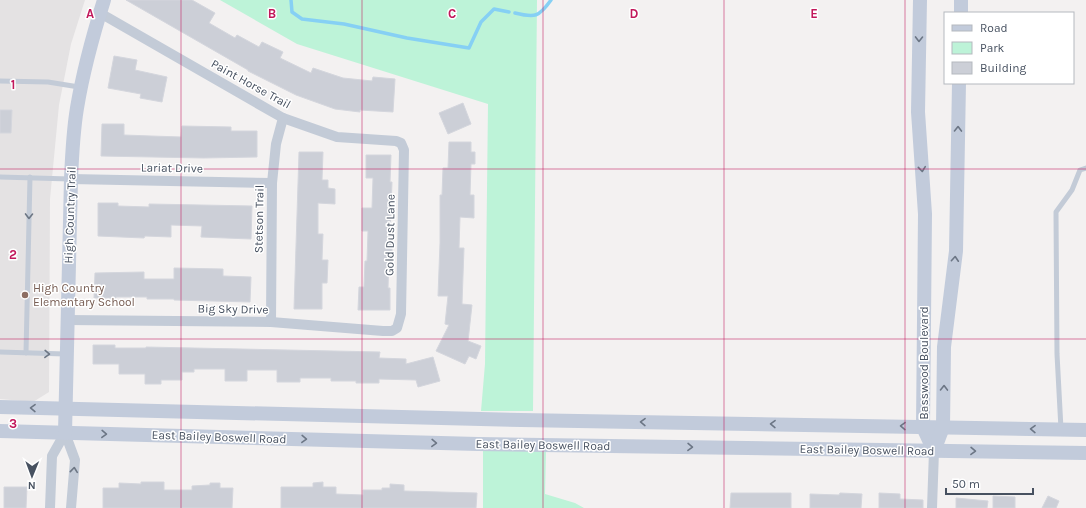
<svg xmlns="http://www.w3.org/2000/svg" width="1086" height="508" font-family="Karla,sans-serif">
<rect width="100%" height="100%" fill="#f3f1f1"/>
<polygon fill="#e4e2e3" points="0,0 85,0 71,44 59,105 50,199 49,392 33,402 0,399"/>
<g fill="#bdf3d8">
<polygon points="220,0 537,0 533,411 481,411 485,364 488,104 297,44"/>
<polygon points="483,448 546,451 545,494 575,503 584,508 483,508"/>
</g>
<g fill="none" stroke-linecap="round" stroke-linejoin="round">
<g stroke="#86d0f4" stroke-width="3.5">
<polyline points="291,0 292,12 302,19 344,24 407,38 469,48 481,22 494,9 509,12"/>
<path d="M515,13C535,18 539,17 551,0"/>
</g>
</g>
<g fill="#cccfd7" stroke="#d4d6dd">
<polygon points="126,0 192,0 215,13 209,23 235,38 237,35 259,47 262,42 283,52 280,58 311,73 313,68 343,78 372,81 373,77 395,79 393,112 360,110 360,112 335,109 296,95 248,71 248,70"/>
<polygon points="114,56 137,60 135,70 167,77 162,102 140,98 141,94 108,88"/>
<polygon points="463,103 471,124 448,134 439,113"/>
<polygon points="0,110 12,110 11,133 0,133"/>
<polygon points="102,124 124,124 124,135 151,136 181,137 182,126 231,127 231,131 257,131 257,157 204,158 101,156"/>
<polygon points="449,142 471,142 471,152 475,152 475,164 471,164 470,195 474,195 474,218 460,217 459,248 464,248 462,304 472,305 468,341 481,346 476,359 469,356 465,364 436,351 449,325 445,324 448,296 438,296 440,243 440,195 442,195 443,168 448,168"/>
<polygon points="299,152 323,152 322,180 328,180 328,188 335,189 335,204 318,203 318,234 323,234 322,260 328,260 327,283 322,283 322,309 294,309"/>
<polygon points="366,155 391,155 390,182 392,182 390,235 392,235 392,257 389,257 388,288 390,288 390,310 358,310 359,287 364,287 365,261 367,261 368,231 362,231 362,208 372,208 373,178 366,178"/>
<polygon points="98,203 118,203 118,206 149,207 149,204 252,206 251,239 201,237 202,226 171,225 171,237 145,236 144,238 98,236"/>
<polygon points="174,268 223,269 223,276 251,277 250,302 174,300 174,299 147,299 147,297 116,297 116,298 94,298 95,273 144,272 144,279 174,279"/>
<polygon points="93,345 115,345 115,348 146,348 146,347 380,352 379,358 406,359 406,364 433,357 440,381 418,387 416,380 379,379 379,383 356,383 356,381 331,381 331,378 300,378 300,382 277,382 277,370 247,370 247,381 225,381 225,369 194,369 194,372 182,372 182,380 161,380 161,384 145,384 145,374 119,374 119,364 93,364"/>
<polygon points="141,482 164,482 164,490 192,490 192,486 210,485 210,483 220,483 220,488 233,488 232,508 103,508 103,488 119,488 119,483 141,484"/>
<polygon points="323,482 323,487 336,487 336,494 363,495 363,490 382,490 382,488 390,488 390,484 404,485 404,491 477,493 476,508 281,508 281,487 313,487 313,483"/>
<polygon points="4,487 27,487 26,508 4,508"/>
<polygon points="731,493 791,493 791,508 730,508"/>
<polygon points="840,493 862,494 861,508 810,508 810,494 839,495"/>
<polygon points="879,493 900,494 900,499 923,500 923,508 879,508"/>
<polygon points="993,496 1015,497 1015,508 993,508"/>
<polygon points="1048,496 1059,501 1056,508 1042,508"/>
<polygon points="956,498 988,501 987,508 956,508"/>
</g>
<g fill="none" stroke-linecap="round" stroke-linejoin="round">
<g stroke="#c3cbd7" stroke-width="5">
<polyline points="0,81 48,82 79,87"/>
<polyline points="0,177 70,179"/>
<polyline points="0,352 65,354"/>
<polyline points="26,353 30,177"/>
<polyline points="1061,429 1057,354 1056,212 1072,190 1080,170 1086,168"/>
</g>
<g stroke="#c3cbd7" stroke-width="10">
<polyline points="71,179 272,183"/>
<polyline points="67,320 271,322 383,331 392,331 397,328 401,314 404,150 401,143 396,141 337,137 283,118 100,13"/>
<polyline points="271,322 272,183 276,144 283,118"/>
<polyline points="65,433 75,460 71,508"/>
<polyline points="50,508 52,456 65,433"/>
<polyline points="932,508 934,451"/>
</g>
<g stroke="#c2cbdb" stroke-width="14">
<polyline points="920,0 918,112 925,214 923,427 934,451"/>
<polyline points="961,13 961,0"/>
<polyline points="0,407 521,420 1086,430"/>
<polyline points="0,431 478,444 1086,453"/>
<path d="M65,433L71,179C72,155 73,132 77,108C83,72 93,35 104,0"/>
<polyline points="934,451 943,427 944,347 956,251 959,83"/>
</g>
</g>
<defs><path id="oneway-chevron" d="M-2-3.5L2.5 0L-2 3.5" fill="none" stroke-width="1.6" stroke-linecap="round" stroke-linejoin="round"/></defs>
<g stroke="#6c7685">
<use href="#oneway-chevron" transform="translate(919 39) rotate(91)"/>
<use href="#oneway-chevron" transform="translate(958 129) rotate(-89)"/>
<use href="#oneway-chevron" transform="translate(922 169) rotate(84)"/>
<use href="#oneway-chevron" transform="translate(955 259) rotate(-86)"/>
<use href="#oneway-chevron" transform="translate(944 388) rotate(-89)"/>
<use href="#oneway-chevron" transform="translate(33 408) rotate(-179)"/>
<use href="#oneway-chevron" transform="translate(643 422) rotate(-179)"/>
<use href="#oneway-chevron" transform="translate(773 424) rotate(-179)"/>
<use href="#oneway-chevron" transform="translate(903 426) rotate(-179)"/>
<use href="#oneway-chevron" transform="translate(1033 429) rotate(-179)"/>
<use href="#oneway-chevron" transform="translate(104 434) rotate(2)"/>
<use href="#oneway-chevron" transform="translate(304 439) rotate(2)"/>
<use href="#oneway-chevron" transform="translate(434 443) rotate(2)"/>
<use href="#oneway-chevron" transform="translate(690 447) rotate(1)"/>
<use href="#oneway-chevron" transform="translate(973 451) rotate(1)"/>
</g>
<g stroke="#6c7684">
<use href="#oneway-chevron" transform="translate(29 216) rotate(91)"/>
<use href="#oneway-chevron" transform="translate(47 354) rotate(2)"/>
<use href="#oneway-chevron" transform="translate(74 470) rotate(-84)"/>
</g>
<path fill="none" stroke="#c2185b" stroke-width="1" stroke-opacity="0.55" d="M181,0V508M362,0V508M543,0V508M724,0V508M905,0V508M0,169H1086M0,339H1086"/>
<circle fill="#8d6e63" stroke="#fff" stroke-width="1.5" cx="25" cy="295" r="4"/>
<g text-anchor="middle" stroke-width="3" stroke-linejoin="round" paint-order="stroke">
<g font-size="12" fill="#475160" stroke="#fff">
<text transform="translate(251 84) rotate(29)" y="4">Paint Horse Trail</text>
<text transform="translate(172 168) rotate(1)" y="4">Lariat Drive</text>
<text transform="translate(70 215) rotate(-88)" y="4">High Country Trail</text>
<text transform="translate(259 219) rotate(-89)" y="4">Stetson Trail</text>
<text transform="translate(390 235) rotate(-89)" y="4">Gold Dust Lane</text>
<text transform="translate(233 309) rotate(1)" y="4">Big Sky Drive</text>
<text transform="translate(924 363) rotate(-90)" y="4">Basswood Boulevard</text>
<text transform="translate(219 437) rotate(2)" y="4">East Bailey Boswell Road</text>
<text transform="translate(543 445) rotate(1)" y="4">East Bailey Boswell Road</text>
<text transform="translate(867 450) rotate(1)" y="4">East Bailey Boswell Road</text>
</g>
<g font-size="12" fill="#785e54" stroke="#fff" text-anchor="start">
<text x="33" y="292">High Country<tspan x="33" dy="14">Elementary School</tspan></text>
</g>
</g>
<g font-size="13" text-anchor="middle" font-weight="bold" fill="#c2185b" stroke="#fff" stroke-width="3" stroke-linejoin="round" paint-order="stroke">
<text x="90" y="18">A</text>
<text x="272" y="18">B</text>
<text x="452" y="18">C</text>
<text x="634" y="18">D</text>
<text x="814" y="18">E</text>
<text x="13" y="89">1</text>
<text x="13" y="259">2</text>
<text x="13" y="428">3</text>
</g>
<rect x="944" y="12" width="130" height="72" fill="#ffffff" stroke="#b5b9bf"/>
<rect x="952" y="25" width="20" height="6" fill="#c2cbdb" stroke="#b5b9bf"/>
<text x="980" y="32" font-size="12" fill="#475160">Road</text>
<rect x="952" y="42" width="20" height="12" fill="#bdf3d8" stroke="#b5b9bf"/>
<text x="980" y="52" font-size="12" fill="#475160">Park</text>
<rect x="952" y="62" width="20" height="12" fill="#cccfd7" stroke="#b5b9bf"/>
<text x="980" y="72" font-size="12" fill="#475160">Building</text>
<g transform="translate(32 476) rotate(181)" stroke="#ffffff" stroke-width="3" paint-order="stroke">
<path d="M0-3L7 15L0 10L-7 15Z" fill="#475160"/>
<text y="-6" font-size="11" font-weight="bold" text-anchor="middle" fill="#475160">N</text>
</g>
<path d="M946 488v6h87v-6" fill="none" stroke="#475160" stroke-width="2"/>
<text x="952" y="488" font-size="12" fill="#475160" stroke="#ffffff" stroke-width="3" paint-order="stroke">50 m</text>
</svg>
